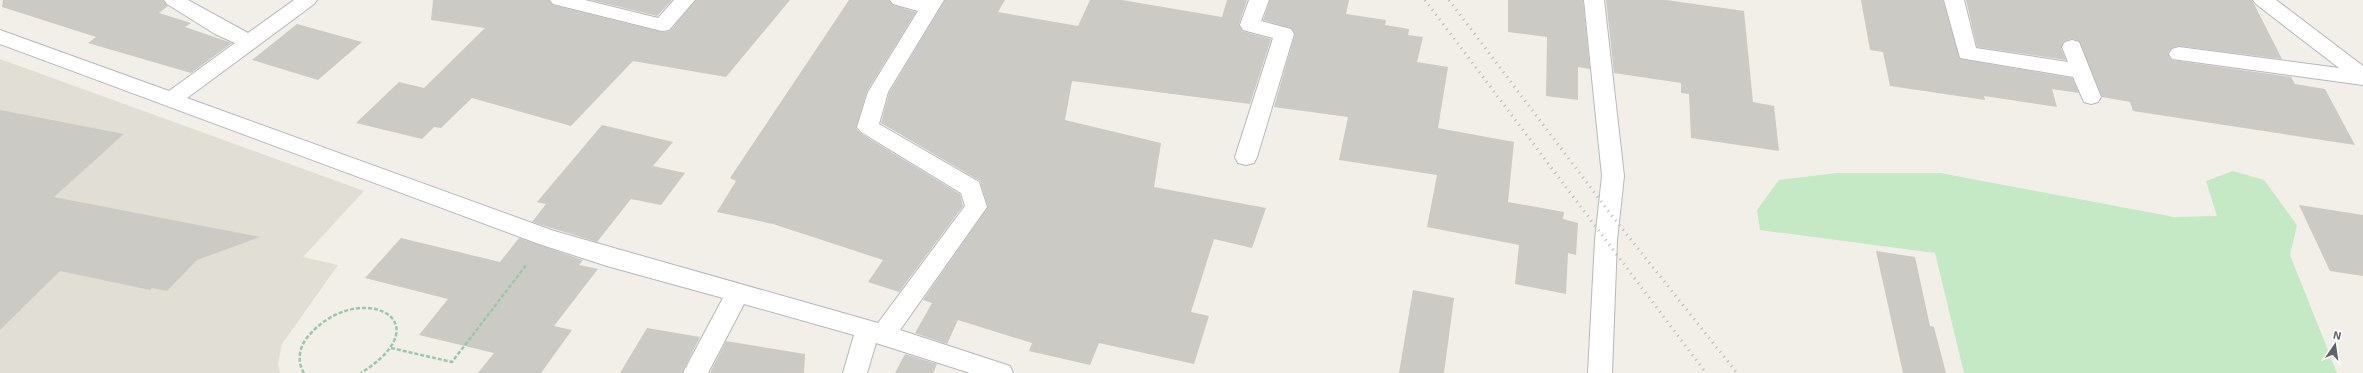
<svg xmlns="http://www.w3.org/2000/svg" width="2363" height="373" font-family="'Exo 2',sans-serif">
<rect width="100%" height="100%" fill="#f1efe8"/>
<polygon fill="#e1ded6" points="0,59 364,191 303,257 338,265 282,344 278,364 280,373 0,373"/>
<polygon fill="#c5e8c5" points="2233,171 2264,180 2297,225 2290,255 2337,373 1964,373 1935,253 1760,230 1757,210 1779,180 1837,173 1940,173 2174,217 2217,216 2206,181"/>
<g fill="#cccac5">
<polygon points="3,0 163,0 168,6 159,13 191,23 185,27 232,43 191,73 88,43 96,37 2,7"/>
<polygon points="433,0 549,0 553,5 662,32 670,31 696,0 790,0 726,77 633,61 571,126 472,98 441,128 434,127 422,139 356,123 399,82 424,88 485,28 431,20"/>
<polygon points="591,0 672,0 657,16"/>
<polygon points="849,0 889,0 893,5 916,12 867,91 856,128 860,133 960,194 963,206 899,292 868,282 883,260 773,224 717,212 736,181 730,178"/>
<polygon points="945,0 1005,0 998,12 1078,26 1090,0 1122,0 1222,17 1227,0 1247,0 1239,24 1242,31 1271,39 1250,104 1072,81 1065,120 1161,143 1154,187 1266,208 1252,248 1214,239 1191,312 1209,316 1194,364 1099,343 1090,365 1029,351 1032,343 958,320 947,344 915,333 932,303 923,300 988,207 980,181 881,123 889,93"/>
<polygon points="1270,0 1349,0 1346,14 1386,20 1385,25 1409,29 1408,35 1423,37 1417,62 1448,67 1438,128 1514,142 1508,202 1564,212 1563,219 1578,223 1576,255 1568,253 1566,294 1515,284 1519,245 1427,227 1437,175 1339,160 1348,117 1274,107 1295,34 1291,28 1263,20"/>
<polygon points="1508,0 1583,0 1590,69 1578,67 1578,100 1546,96 1547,37 1508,32"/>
<polygon points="1606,0 1666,0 1744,11 1753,102 1774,106 1779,151 1691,138 1689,94 1681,93 1681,83 1614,73"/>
<polygon points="1861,0 1943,0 1960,59 2072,78 2079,93 2052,89 2057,107 1984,96 1985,100 1890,86 1883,52 1870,50"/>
<polygon points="1966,0 2252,0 2282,59 2179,46 2172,48 2168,53 2171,60 2291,77 2295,84 2325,89 2355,145 2133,111 2130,102 2102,97 2079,41 2072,39 2064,41 2061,48 2066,60 1977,47"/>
<polygon points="297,24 362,42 318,80 252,60"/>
<polygon points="0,110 124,134 54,197 260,237 197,260 167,291 152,288 150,290 60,271 0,330"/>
<polygon points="602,125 673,142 653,166 685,173 661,205 631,199 597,242 532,222 546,204 537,202"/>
<polygon points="2299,205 2363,215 2363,276 2330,271"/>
<polygon points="401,238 500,262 519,238 583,260 579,265 598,269 554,326 572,330 541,373 478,373 494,353 419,335 448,299 365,278"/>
<polygon points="1876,251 1915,257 1930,326 1934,327 1946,373 1903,373"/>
<polygon points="1413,290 1454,298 1444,373 1399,373"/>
<polygon points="647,328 700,337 682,373 620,373"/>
<polygon points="726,341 805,354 804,373 710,373"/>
<polygon points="905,354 937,364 933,373 895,373"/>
</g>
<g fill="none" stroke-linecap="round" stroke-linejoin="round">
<g stroke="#b5b8bc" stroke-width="2">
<g id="minor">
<polygon points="164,0 188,0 248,33 294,0 317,0 314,4 187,98 554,231 878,323 965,206 961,193 861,132 857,127 868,92 918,11 893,4 890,0 944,0 888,92 879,124 979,182 987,207 900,330 1010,366 1013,373 970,373 876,343 867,373 843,373 854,335 744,304 708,373 683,373 723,298 607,266 539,244 0,44 0,30 169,91 235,43 215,34 167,4"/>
<polygon points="550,0 585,0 658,18 674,0 695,0 669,30 662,31 553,4"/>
<polygon points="1249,0 1269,0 1261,21 1291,29 1294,34 1257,157 1254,163 1246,165 1238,163 1235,157 1273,38 1243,30 1240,25"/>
<polygon points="1584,0 1604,0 1624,176 1617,240 1612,373 1588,373 1595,240 1602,176"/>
<polygon points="1944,0 1964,0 1976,48 2068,62 2062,47 2065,42 2072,40 2079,42 2101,97 2098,102 2091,104 2084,102 2073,77 1960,58"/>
<polygon points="2253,0 2276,0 2363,66 2363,85 2172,59 2169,54 2172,49 2179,47 2339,68 2256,4"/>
</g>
</g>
<g stroke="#9cc7a9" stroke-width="2.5" stroke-dasharray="4 2" stroke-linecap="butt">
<polyline points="391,348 452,362 527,264"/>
<path d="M304,373C297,362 299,349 306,339C354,277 448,318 361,373"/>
</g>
<use href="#minor" fill="#fff" fill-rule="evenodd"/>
<g stroke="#b6b7b8" stroke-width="3" stroke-dasharray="1 5" stroke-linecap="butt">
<polyline points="1425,0 1706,373"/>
<polyline points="1449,0 1609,212 1737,373"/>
</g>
</g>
<g transform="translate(2335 345) rotate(13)" stroke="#ffffff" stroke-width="3" paint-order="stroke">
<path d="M0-3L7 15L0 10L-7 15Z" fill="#5f6368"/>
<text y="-6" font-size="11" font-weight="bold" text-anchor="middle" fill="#5f6368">N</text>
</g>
</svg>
